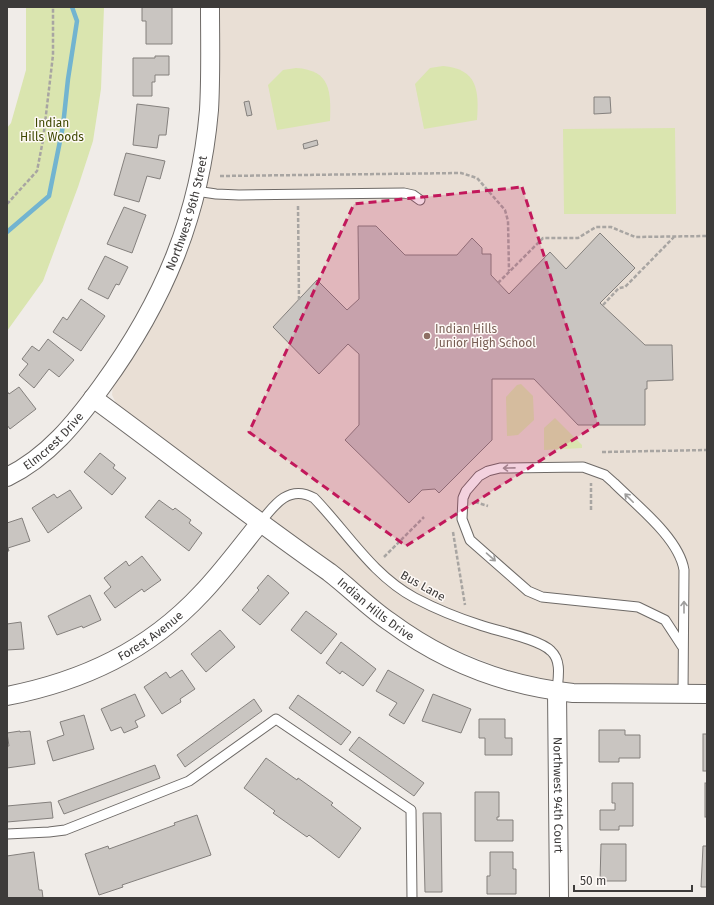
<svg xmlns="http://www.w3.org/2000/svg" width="714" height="905" font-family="'Fira Sans',sans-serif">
<rect width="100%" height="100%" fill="#f0ece8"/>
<polygon fill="#e9dfd5" points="218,7 707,7 707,685 583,684 559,682 508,671 446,646 408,624 116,403 112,395 113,386 140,348 167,299 188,248 204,195 219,91"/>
<g fill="#dae5af">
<polygon points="26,7 104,7 101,89 93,141 78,187 43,281 7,331 7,128 11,123 26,70"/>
<path d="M443,66C478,69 479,91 477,120L424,129L415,84L430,68Z"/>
<path d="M296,68C331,70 331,92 330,121L277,130L268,85L283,70Z"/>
<polygon points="675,128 676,214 564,214 563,129"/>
<polygon points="521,384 533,396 534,420 518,435 507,436 506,397 517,385"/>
<polygon points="555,418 582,445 582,448 544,450 544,428"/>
</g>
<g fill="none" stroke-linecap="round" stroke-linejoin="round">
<polyline stroke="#72b4d0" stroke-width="4.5" points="7,232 49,196 63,126 68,79 77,21 72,7"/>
</g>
<g fill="#c9c5c1" stroke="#84807d">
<polygon points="142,7 172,7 172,44 146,44 146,21 142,21"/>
<polygon points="155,56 169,56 169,75 155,75 155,82 152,82 152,96 133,96 133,58 155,58"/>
<polygon points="594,97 610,97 611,113 594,114"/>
<polygon points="249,101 252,115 247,116 244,102"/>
<polygon points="137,104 169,108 166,135 159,135 157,148 133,145"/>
<polygon points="317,140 318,145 304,149 303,144"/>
<polygon points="126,153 165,161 160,179 147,176 139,202 114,195"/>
<polygon points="124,207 146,215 132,253 107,244"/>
<polygon points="358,226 376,226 405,255 457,255 472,238 482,248 482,254 491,254 491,275 509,294 550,252 566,269 600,233 635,268 600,303 645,345 672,345 673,380 647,381 647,389 645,389 645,425 578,425 534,379 492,379 492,440 439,493 435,489 422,490 409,503 345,440 359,425 359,354 348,344 319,374 273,327 317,280 347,310 359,299"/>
<polygon points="105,256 128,267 119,285 116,284 108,299 88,289"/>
<polygon points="81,299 105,316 81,351 53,332 63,317 67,320"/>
<polygon points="48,339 74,360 59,377 49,369 34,388 19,375 28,364 22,359 32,346 39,351"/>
<polygon points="19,387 36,409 10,429 7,425 7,391 9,394"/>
<polygon points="100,453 115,465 113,468 126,478 112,495 84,472"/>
<polygon points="70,490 82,508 48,533 32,508 54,494 57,498"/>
<polygon points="159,500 173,510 175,508 191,520 189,523 202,533 189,551 145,517"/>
<polygon points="22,518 30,541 8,548 9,551 7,551 7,523"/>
<polygon points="142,556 161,580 144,592 142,589 115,608 104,593 111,587 104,578 126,561 129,566"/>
<polygon points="268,575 289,593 260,625 242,610 259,590 257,588"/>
<polygon points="90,595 101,620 83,628 82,626 57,635 48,616"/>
<polygon points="306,611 337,634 321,654 291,630"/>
<polygon points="21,622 24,649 7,650 7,624"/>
<polygon points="220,630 235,647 206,672 191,654"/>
<polygon points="341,642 376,669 363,686 342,671 340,674 326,663"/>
<polygon points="182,670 195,689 180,699 181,702 162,714 144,687 166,672 170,678"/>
<polygon points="388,670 424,690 404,724 389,715 397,703 376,691"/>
<polygon points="135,694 145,716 135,721 138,727 124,733 121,727 111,731 101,709"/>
<polygon points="433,694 471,709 461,733 422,721"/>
<polygon points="298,695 351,732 341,745 289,708"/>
<polygon points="254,699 262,711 185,767 177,755"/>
<polygon points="84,715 94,749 53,761 47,741 64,735 60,722"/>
<polygon points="479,719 505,719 505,738 512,738 512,755 485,755 485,738 479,738"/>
<polygon points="599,730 625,730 625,735 640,735 640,758 619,758 619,762 599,762"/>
<polygon points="20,731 20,732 30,731 35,764 7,768 7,746 9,746 7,733"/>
<rect x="703" y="734" width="4" height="37"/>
<polygon points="359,737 424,783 414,796 349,750"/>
<polygon points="266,758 297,780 298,778 333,803 331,805 361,828 339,858 309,835 307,837 273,813 275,811 244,788"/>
<polygon points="155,765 160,778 64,814 58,801"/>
<polygon points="612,783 633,783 633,826 619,826 619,830 600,830 600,810 615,810 615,803 612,803"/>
<rect x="705" y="783" width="2" height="34"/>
<polygon points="475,792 499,792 499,817 497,817 497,820 513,820 513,841 475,841"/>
<polygon points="51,802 53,818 7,822 7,806"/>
<polygon points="423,813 441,813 442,892 425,892"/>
<polygon points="197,815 211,855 122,885 123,887 99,895 85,854 108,846 109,849 175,825 174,823"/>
<polygon points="601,844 626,844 626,881 600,881"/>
<polygon points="703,846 707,846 707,887 701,887"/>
<polygon points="34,852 39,890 42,890 43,898 7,898 7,856"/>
<polygon points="490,852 513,852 513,869 516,869 516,894 487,894 487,876 490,876"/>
</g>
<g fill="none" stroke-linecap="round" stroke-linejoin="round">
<g stroke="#6e6a67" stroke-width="11">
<g id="lane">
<polyline points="196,191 216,194 239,195 404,193 413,195 420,200"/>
<path d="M260,523C274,505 289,484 314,498C347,532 372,575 415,598C436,609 458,618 480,625C497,631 539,639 551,651C562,661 558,678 557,691"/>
<path d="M682,646L665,620L638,607L542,597L528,591L470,540L462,519L463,498L466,491L479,476L488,471L500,468L583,467L605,475L614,483C636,505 679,538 684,570L683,693"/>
<polyline points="7,834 49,832 65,830 189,781 276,719 411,810 412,898"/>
</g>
</g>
<g stroke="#6e6a67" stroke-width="20">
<g id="street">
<path id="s1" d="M93,398C172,456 249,516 329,572C350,588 368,607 390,622C444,662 507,686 573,693L707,694"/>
<path id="s2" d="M7,477C48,457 76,422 102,386C164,301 200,215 209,110C211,76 210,41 210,7"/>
<path id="s3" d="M557,691L559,898"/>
<path id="s4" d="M7,696C83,681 148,651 202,593C223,571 241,546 260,523"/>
</g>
</g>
<g stroke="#a8a5a2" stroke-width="2.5" stroke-dasharray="4 2" stroke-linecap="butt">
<polyline points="220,176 461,173 477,178 505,210 508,221 509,271"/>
<polyline points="7,204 37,171 43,140 53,55 53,7"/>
<polyline points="298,206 299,300"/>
<polyline points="498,283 543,238 578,238 596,227 611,227 635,237 707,236"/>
<polyline points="603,305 619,288 625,287 674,237"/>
<polyline points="602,452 707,450"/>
<polyline points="475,502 488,506"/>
<polyline points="591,510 591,483"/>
<polyline points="453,532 465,605"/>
<polyline points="384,557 424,517"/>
</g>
<use href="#lane" stroke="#fff" stroke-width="9"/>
<use href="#street" stroke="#fff" stroke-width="18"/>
</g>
<defs><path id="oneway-shaft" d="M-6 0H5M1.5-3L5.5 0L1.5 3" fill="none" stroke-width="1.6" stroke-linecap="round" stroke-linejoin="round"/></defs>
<g stroke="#9e9d9c">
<use href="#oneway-shaft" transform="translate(509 468) rotate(179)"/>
<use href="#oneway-shaft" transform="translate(629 498) rotate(-135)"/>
<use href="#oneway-shaft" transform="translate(491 557) rotate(41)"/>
<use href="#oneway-shaft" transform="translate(684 607) rotate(-90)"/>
</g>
<path fill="#c2185b" fill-opacity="0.2" stroke="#c2185b" stroke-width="3" stroke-dasharray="8 5" stroke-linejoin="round" d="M522,187L598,424L406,546L249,432L354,204Z"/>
<circle fill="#8d6e63" stroke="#fef9f6" stroke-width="1.5" cx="427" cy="336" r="4"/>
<g text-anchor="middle" stroke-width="3" stroke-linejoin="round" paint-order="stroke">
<g font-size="12" fill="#3e4700" stroke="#fef9f6">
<text x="52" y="127">Indian<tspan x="52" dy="14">Hills Woods</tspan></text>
</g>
<g font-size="12" fill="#3d3b3a" stroke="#fef9f6">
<text dy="4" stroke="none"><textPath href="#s2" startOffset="327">Northwest 96th Street</textPath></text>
<text dy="4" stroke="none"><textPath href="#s2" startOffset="59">Elmcrest Drive</textPath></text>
<text transform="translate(423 586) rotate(29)" y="4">Bus Lane</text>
<text dy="4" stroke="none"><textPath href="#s1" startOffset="353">Indian Hills Drive</textPath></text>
<text dy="4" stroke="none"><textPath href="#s4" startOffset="157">Forest Avenue</textPath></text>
<text dy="4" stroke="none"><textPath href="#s3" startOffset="104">Northwest 94th Court</textPath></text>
</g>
<g font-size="12" fill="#785e54" stroke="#fef9f6" text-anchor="start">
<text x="435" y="333">Indian Hills<tspan x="435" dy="14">Junior High School</tspan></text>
</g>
</g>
<rect width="714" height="905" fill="none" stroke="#3d3b3a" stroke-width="16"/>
<path d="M574 885v6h118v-6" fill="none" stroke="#3d3b3a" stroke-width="2"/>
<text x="580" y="885" font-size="12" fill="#3d3b3a" stroke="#fef9f6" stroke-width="3" paint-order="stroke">50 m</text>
</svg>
